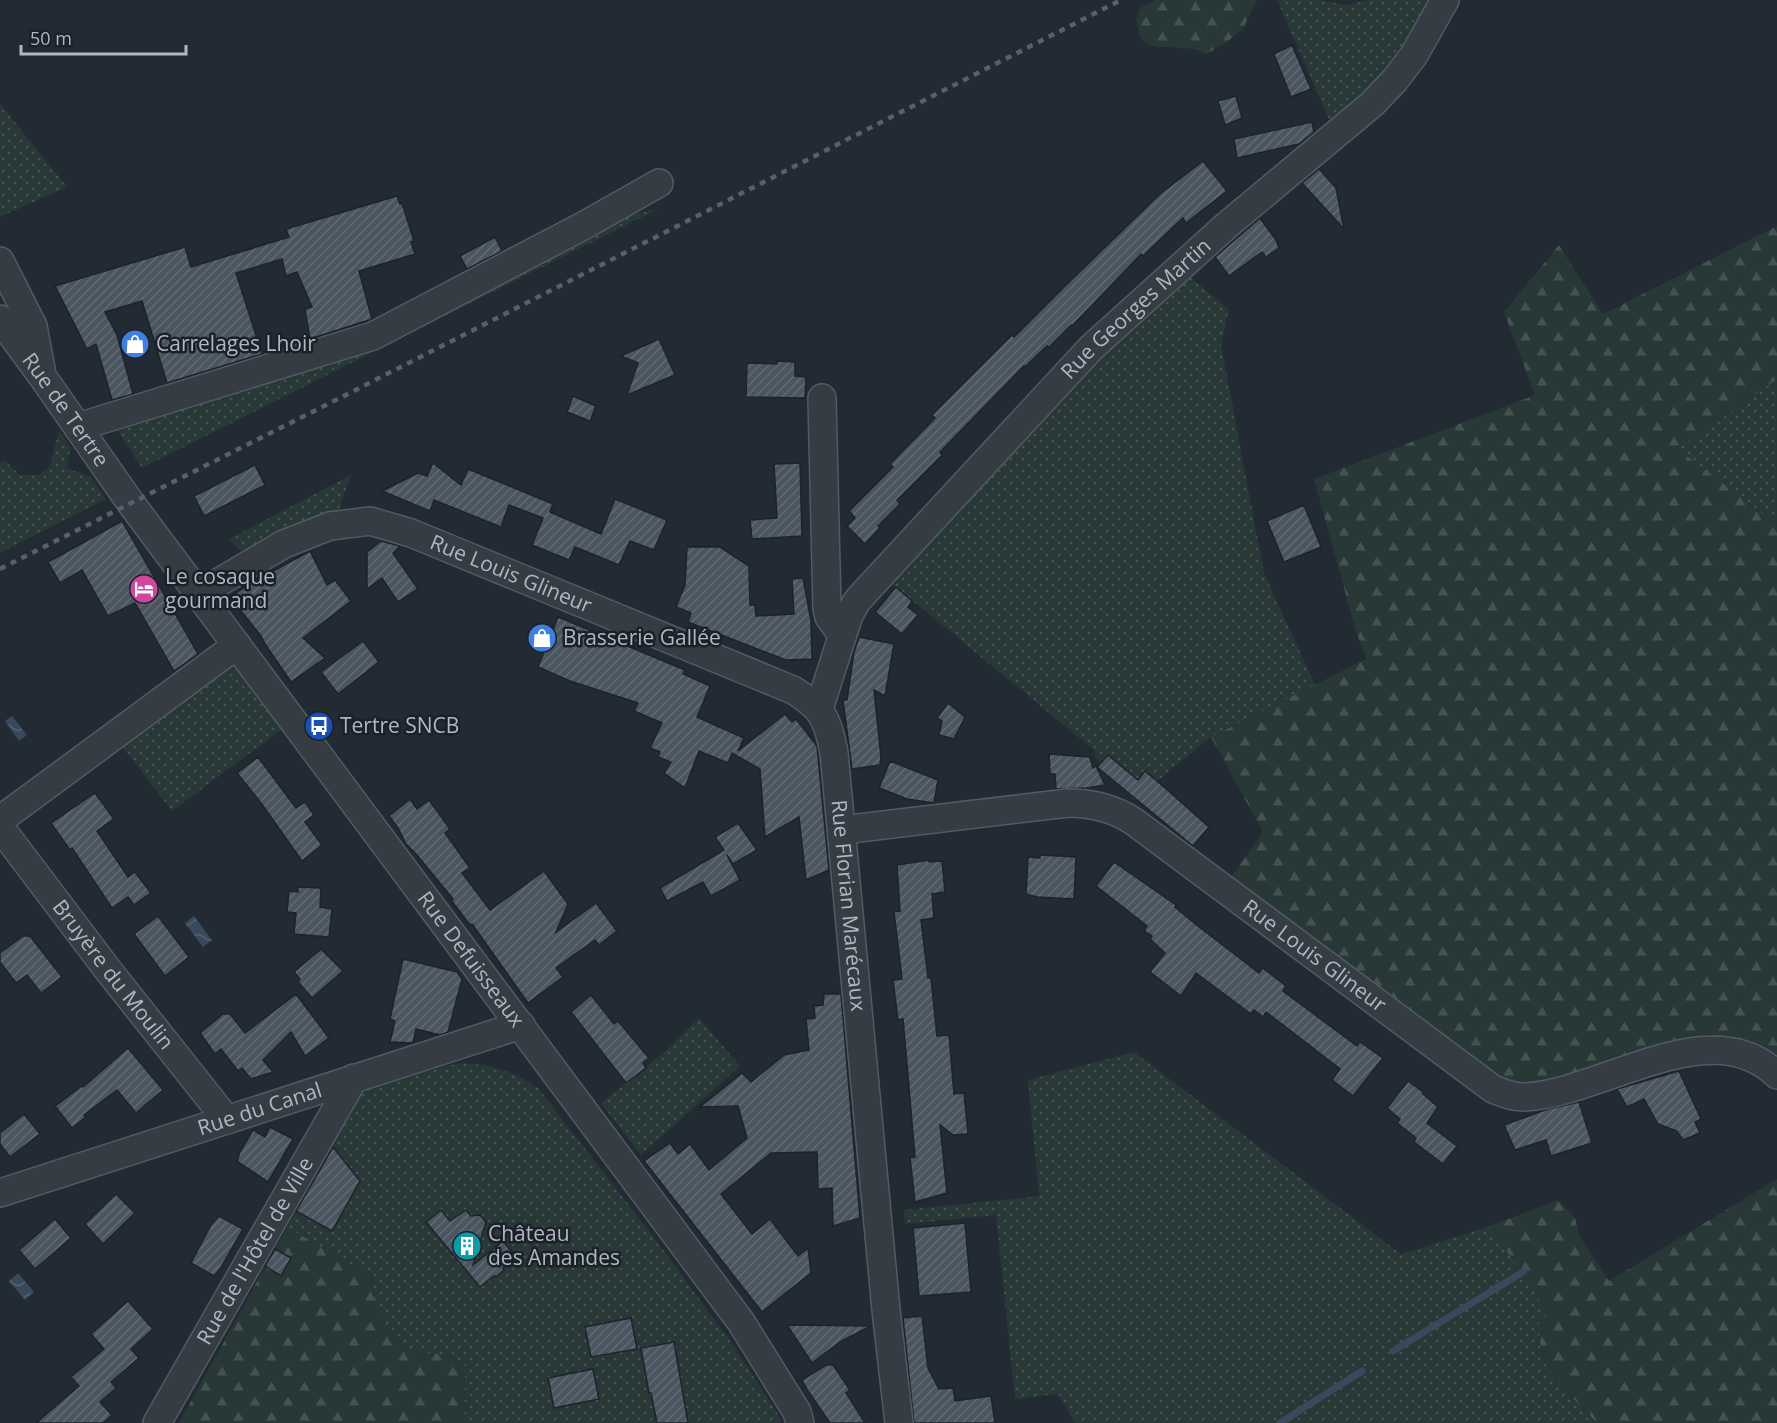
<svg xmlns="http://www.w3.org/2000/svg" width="1777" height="1423" font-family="'Open Sans',sans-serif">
<defs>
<pattern id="grass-dots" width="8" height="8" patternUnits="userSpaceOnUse" patternTransform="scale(1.5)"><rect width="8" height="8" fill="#273837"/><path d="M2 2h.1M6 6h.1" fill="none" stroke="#445352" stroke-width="1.8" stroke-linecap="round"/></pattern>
<pattern id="forest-firs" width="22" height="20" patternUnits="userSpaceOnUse" patternTransform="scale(1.5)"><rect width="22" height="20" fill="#273837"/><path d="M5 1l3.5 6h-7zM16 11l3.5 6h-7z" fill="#445352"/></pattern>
<pattern id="water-waves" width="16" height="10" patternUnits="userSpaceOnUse" patternTransform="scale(1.5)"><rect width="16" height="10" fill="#39495c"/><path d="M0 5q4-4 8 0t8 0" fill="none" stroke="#536172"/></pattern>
<pattern id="building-hatch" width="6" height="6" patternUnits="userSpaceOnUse" patternTransform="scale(1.5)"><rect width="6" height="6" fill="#4a555f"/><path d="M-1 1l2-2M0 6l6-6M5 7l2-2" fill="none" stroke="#626b74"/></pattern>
</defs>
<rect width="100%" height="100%" fill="#222a34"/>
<g fill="url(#grass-dots)">
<polygon points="1277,0 1320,0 1347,5 1367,0 1434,0 1397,59 1375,82 1331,124"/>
<polygon points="0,104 67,187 0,217"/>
<polygon points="658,209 142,468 114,425 369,344 609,219"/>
<polygon points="1186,274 1229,309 1221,345 1264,573 1315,685 1211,737 1134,800 1095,757 1094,750 891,583 1092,359"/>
<polygon points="1777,379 1777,525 1677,449"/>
<polygon points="59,431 71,447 67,468 91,477 106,499 0,553 0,463 5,461 20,475 39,475 50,466"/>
<polygon points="351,475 337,515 244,555 229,539"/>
<polygon points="228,658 281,730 172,811 117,740"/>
<polygon points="699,1018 740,1066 641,1155 601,1103 668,1049"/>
<path d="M1134,1052L1401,1254L1490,1226L1550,1314C1546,1322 1539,1333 1539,1340C1541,1371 1577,1402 1597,1423H1075L1058,1394L1015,1399L996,1215L905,1224L904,1210L1039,1196L1028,1080Z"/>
<path d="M463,1063C494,1065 513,1071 539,1089L659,1244L731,1342L781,1419L780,1423H464L465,1365L446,1355L410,1351L389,1330L376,1307L371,1276L297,1233L285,1231L361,1095L372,1086L446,1066Z"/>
</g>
<g fill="url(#forest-firs)">
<polygon points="1155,0 1257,0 1243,29 1224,44 1206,54 1195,49 1152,46 1140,38 1136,19 1140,8"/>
<polygon points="1777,226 1777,379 1678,449 1777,525 1777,1066 1758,1055 1540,1088 1493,1082 1227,883 1263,832 1211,737 1366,659 1355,628 1314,479 1535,395 1504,312 1559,245 1603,314"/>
<path d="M1777,1179V1423H1597C1579,1403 1554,1383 1544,1358C1539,1346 1539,1333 1539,1321L1549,1314L1490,1226L1558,1200L1575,1218L1580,1237L1609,1281Z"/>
<polygon points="285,1231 297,1233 371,1276 376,1307 389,1330 410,1351 446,1355 465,1366 464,1423 179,1423"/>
</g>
<g fill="url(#water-waves)">
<polygon points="12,716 27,735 19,741 5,721"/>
<polygon points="194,916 212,940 203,947 185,923"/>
<polygon points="18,1273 34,1292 25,1300 9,1281"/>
</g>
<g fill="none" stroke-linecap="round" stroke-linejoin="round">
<g stroke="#39495c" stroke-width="7">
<polyline points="1393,1351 1523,1272"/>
<polyline points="1280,1423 1362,1371"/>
</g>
</g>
<g fill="url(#building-hatch)" stroke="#1c232b" stroke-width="1.5">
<polygon points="1292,45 1311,89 1291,97 1274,54"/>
<polygon points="1236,96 1242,118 1225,125 1218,101"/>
<polygon points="1312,122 1314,132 1299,144 1237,158 1234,139"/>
<polygon points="1203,161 1227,191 1186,223 1183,218 1143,256 1141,254 1072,326 1071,325 1049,347 1047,346 1025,367 1024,366 940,452 942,455 897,500 900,504 878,526 880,528 865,544 847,526 855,518 849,511 893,467 890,464 935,418 932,415 1012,335 1014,337 1067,284 1160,194"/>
<polygon points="1319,169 1336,188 1344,229 1302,183"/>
<polygon points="397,196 400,204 402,203 414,241 411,242 415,254 359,271 372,319 310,339 305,309 312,307 297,272 286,276 282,259 236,273 262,354 167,383 142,301 105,312 117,335 133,394 112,400 96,344 87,349 55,286 185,247 191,267 289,237 286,229"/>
<polygon points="1260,218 1276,240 1279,248 1266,257 1262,252 1229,276 1215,257"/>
<polygon points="495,237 502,251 467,269 460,256"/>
<polygon points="659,339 675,375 627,395 638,363 621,356"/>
<polygon points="777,361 795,362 795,376 806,377 805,398 746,397 747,363 777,364"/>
<polygon points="573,396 596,406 590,421 567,412"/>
<polygon points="433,463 461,485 468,469 553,504 550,512 601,534 615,499 667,520 654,550 630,541 619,565 575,547 569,560 532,545 543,518 509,505 501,527 434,500 430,511 382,491 418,473 427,476"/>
<polygon points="800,463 802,536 752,539 750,520 777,518 774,464"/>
<polygon points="255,465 265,485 204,516 194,496"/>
<polygon points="1304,505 1321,547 1284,562 1267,521"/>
<polygon points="122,521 198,654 174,671 135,603 108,616 82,570 60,583 48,562"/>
<polygon points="381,541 400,546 393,553 418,589 398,602 382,578 367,589 367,552"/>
<polygon points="687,547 720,547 749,566 750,605 755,605 756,616 794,614 792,579 803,578 811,621 812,659 786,660 688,622 691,613 676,607 685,585"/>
<polygon points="310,551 327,585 335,580 351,601 303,638 325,658 291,682 265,644 261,636 230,597 266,573 266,575"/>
<polygon points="896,587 912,601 908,607 918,615 902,634 875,612"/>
<polygon points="558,617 685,670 683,674 710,686 697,717 744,738 738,751 785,714 792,722 796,719 817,746 829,870 806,880 799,817 765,837 760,769 732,753 728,763 699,751 685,788 664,773 671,762 658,757 660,752 650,748 662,723 634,711 638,703 570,681 538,667"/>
<polygon points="859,637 894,644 885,696 874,690 881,757 880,765 852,769 843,700 847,700 854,652"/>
<polygon points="363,641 379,662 338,694 321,672"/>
<polygon points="948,703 965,717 954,739 939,735 942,721 937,718"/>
<polygon points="1049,754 1090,757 1093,768 1096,766 1105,785 1087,788 1056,789 1055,774 1050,774"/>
<polygon points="1108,755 1138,780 1145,771 1164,787 1209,827 1193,846 1097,767"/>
<polygon points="258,757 296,808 305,802 314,815 305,822 322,845 302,861 261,803 237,773"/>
<polygon points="890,761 938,780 934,803 907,799 879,788"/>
<polygon points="95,793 114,819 97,831 128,877 135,872 151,893 134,905 128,897 112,908 72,848 70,850 51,823"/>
<polygon points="410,799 417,809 429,800 450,829 445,833 470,868 462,873 490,910 544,871 568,904 556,932 596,903 617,931 599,945 595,940 556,968 563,977 528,1003 472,924 470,925 451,900 453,899 416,854 406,844 398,828 389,816"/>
<polygon points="738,823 757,850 733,864 727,855 740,880 711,896 703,882 667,901 660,888 724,850 715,837"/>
<polygon points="1040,855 1076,857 1074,899 1037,897 1026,894 1028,857 1040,858"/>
<polygon points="929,860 929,862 942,861 945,892 932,894 934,918 921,920 928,978 931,978 937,1036 949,1035 954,1094 964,1093 968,1134 953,1135 940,1125 947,1193 915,1202 910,1158 915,1157 903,1019 898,1020 893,980 902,979 894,912 900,911 897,865"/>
<polygon points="1114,862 1176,905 1175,907 1194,923 1259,973 1263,968 1286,986 1283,991 1357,1046 1360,1042 1383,1058 1353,1096 1332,1080 1340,1069 1266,1012 1263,1017 1254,1010 1251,1014 1196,973 1181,996 1150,972 1165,953 1150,939 1152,936 1144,931 1147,926 1096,886"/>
<polygon points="298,887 321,888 320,907 332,909 329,937 294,934 296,913 287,912 289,891 298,892"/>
<polygon points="158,916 189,957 165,976 134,934"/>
<polygon points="23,936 30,936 62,977 41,993 27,975 16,983 0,962 0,953"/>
<polygon points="321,949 343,971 312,998 298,982 300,979 294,972"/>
<polygon points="403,959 457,972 462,979 448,1032 440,1035 416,1029 413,1043 390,1042 395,1021 390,1019"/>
<polygon points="296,994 329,1038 305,1056 291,1032 263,1060 273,1072 251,1079 242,1068 238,1071 221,1049 215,1054 200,1033 223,1014 230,1014 245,1033"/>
<polygon points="824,994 841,994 860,1218 833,1226 832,1188 818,1189 817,1152 771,1153 721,1194 752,1234 770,1219 798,1256 808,1248 811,1273 762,1312 644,1161 670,1143 678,1154 690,1144 709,1170 747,1138 738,1106 700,1107 742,1073 751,1082 784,1055 809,1050 806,1019 815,1018 814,1006 823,1005"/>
<polygon points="591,995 614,1024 618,1021 649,1058 643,1063 646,1068 626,1083 571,1012"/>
<polygon points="128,1048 163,1090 136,1113 117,1090 84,1115 86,1117 72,1128 55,1106 82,1086 83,1087"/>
<polygon points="1679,1071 1701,1119 1695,1122 1700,1133 1683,1140 1677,1131 1658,1124 1644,1099 1627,1107 1617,1089"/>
<polygon points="1408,1081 1423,1092 1423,1094 1438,1107 1427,1123 1457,1146 1443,1164 1414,1142 1416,1138 1397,1123 1400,1119 1387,1108"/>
<polygon points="1579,1102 1592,1143 1551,1156 1546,1140 1515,1150 1504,1125 1548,1109"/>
<polygon points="24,1114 40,1134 10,1157 0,1144 0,1133"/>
<polygon points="270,1127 293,1139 268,1182 237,1161 240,1152 253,1130 265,1137"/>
<polygon points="333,1147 360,1181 332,1231 296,1211"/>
<polygon points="116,1194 135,1213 103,1244 85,1224"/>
<polygon points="441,1210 450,1221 466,1210 471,1216 480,1215 486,1222 473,1265 503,1241 516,1257 503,1268 504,1270 496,1277 494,1276 480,1287 426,1222"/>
<polygon points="219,1216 243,1229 220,1269 214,1276 191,1263 211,1225"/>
<polygon points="55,1219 71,1238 35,1269 19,1250"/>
<polygon points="965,1223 971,1292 919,1296 913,1228"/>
<polygon points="275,1249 291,1258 281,1276 265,1266"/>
<polygon points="128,1301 153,1329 131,1349 139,1358 111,1382 116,1388 100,1402 112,1415 103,1423 36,1423 79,1386 71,1377 104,1349 91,1334"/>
<polygon points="922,1316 928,1368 939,1389 953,1388 955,1401 991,1396 995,1423 914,1423 903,1318"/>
<polygon points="631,1318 637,1349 591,1357 585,1327"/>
<polygon points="787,1325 871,1326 840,1342 812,1363"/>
<polygon points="674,1342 688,1423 657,1423 651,1393 649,1393 641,1348"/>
<polygon points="826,1365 833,1365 850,1390 846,1393 865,1423 830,1423 808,1391 802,1380"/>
<polygon points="593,1369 599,1399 554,1408 548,1378"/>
</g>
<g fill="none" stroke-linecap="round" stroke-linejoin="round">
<g stroke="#525a62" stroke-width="30">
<g id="minor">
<polyline points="0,261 33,326 41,369"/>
<path id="s1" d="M0,319L42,376L130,502L741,1322L797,1412L800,1423"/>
<polyline points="822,398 827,608 829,617 842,635"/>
<polyline points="78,427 373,336 583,226 659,183"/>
<path id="s2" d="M199,594L284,544L330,526L370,521L411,533L793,690C823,708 828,720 834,753L886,1310L899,1423"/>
<path id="s3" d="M819,709L849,615L857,601L865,592L1091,348L1226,226L1372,104L1395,80L1414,55L1445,0"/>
<polyline points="0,820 237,645"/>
<path id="s4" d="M0,827L108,970L227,1120"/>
<path id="s5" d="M842,830L1068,803C1092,803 1113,808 1133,821L1493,1089C1503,1093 1512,1097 1523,1097C1600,1095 1711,1009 1777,1075"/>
<path id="s6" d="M0,1193L521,1025"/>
<path id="s7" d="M157,1423L354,1078"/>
</g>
</g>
<use href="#minor" stroke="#353c44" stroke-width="27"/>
<polyline stroke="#57606b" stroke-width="4.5" stroke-dasharray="6 6" stroke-linecap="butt" points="0,569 330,403 1121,0"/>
</g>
<defs>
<g id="shop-disc" transform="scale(1.5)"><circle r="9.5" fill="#3f7fe0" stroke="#1a2129"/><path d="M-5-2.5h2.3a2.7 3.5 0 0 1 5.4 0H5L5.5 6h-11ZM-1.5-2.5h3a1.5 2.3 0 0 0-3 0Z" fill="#fff"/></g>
<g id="hotel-disc" transform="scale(1.5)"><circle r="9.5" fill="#d1479c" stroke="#1a2129"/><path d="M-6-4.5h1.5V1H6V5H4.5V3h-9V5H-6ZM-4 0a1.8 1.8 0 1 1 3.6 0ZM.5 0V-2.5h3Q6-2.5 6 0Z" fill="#fff"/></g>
<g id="bus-disc" transform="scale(1.5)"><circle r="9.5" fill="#1a4fb4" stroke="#1a2129"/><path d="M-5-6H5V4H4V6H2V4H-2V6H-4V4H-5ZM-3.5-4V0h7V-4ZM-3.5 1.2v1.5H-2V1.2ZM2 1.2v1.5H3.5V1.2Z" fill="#fff"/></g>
<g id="building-disc" transform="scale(1.5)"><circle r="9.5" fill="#0f9aa8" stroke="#1a2129"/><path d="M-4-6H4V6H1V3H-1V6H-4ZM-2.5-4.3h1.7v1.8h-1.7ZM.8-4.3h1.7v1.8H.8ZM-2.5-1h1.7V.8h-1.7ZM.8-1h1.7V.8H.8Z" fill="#fff"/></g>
</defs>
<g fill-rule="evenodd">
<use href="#shop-disc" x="135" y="344"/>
<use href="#hotel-disc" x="144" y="589"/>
<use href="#shop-disc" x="542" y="638"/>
<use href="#bus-disc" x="319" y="726"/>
<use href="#building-disc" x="467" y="1246"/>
</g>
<g text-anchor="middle" stroke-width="5" stroke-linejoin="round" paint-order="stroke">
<g font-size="21" fill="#afb7c1" stroke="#1a2129">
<text dy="7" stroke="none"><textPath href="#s3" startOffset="519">Rue Georges Martin</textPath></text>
<text dy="7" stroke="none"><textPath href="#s1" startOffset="112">Rue de Tertre</textPath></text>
<text dy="7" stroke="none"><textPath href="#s2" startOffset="339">Rue Louis Glineur</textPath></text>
<text dy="7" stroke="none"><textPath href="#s2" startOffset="876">Rue Florian Marécaux</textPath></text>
<text dy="7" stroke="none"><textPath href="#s5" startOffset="522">Rue Louis Glineur</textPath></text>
<text dy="7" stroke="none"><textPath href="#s1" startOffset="795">Rue Defuisseaux</textPath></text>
<text dy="7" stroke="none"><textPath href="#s4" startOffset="186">Bruyère du Moulin</textPath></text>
<text dy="7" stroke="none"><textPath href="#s6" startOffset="273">Rue du Canal</textPath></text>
<text dy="7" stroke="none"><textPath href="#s7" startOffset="198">Rue de l'Hôtel de Ville</textPath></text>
</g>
<g font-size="21" fill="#afb7c1" stroke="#1a2129" text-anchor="start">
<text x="156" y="351">Carrelages Lhoir</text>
<text x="165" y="584">Le cosaque<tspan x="165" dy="24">gourmand</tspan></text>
<text x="563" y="645">Brasserie Gallée</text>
<text x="340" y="733">Tertre SNCB</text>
<text x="488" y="1241">Château<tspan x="488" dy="24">des Amandes</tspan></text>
</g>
</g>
<path d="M21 45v9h165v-9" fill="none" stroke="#afb7c1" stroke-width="3"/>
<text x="30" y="45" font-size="18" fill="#afb7c1" stroke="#1a2129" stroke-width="4.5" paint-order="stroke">50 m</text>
</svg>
